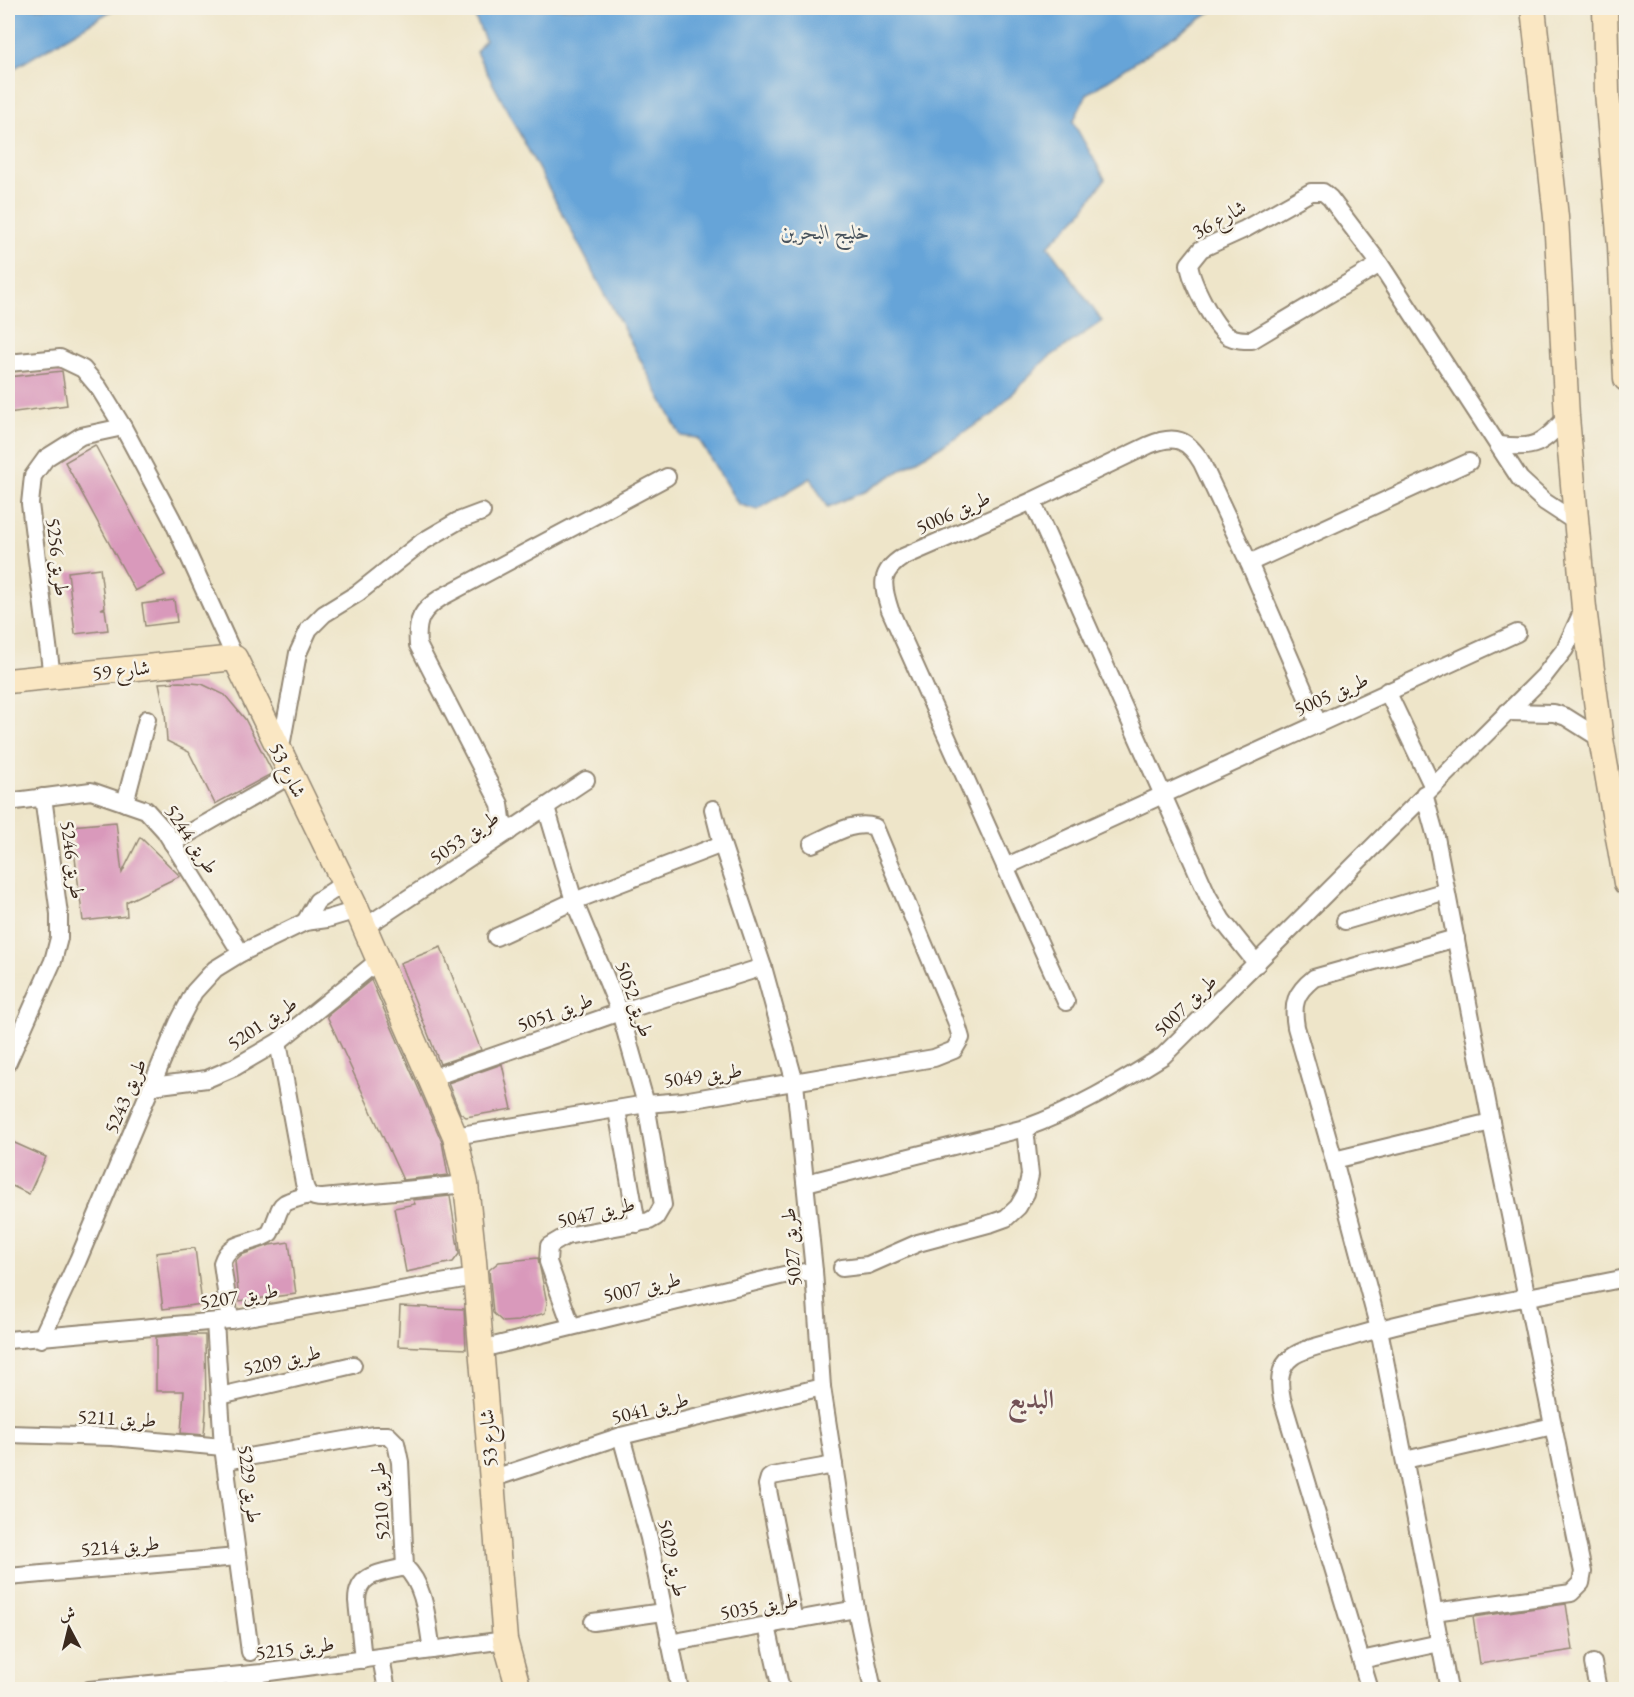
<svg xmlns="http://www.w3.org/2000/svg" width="1634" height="1697" font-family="'EB Garamond',Amiri,serif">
<rect width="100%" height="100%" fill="#f7f3e8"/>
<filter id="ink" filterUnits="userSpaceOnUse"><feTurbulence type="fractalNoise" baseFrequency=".0167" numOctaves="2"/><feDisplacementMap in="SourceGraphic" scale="12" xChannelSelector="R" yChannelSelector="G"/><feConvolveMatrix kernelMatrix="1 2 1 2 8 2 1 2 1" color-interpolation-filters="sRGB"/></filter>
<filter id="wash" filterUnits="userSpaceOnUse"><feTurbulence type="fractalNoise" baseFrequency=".008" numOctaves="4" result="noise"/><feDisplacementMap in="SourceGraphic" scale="24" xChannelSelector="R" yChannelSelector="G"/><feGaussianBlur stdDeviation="1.35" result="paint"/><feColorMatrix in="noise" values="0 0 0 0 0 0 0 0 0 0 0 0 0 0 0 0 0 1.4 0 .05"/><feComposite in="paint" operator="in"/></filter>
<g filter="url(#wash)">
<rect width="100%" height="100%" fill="#eee5c9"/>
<g fill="#66a4d8" stroke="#50677b" stroke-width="1.5">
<polygon points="8,8 116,8 8,72"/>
<polygon points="471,8 1217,8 1087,94 1073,122 1105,179 1082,212 1048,246 1102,321 1044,361 991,416 866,491 827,507 811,478 757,510 738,504 698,438 681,436 476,52 485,40"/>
</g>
<g id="blocks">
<g fill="#d999bb">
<polygon points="62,371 67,405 8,413 8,377"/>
<polygon points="95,445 165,575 135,591 65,462"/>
<polygon points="100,568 105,607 101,609 105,609 108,630 75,634 68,572"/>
<polygon points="174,600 177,622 145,626 142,604"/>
<polygon points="180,682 202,684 225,695 245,719 273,773 215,804 189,752 167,741 165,712 159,683"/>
<polygon points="116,822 122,873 140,837 180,876 126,902 127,916 83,921 71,826"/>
<polygon points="441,947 481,1050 440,1064 400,963"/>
<polygon points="371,980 442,1142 448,1175 403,1180 327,1016"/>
<polygon points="502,1064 512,1109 466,1117 460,1113 448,1083"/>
<polygon points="8,1140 46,1157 29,1194 8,1184"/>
<polygon points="450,1196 459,1254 453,1262 406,1272 394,1208 415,1204 413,1200"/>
<polygon points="289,1242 296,1294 239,1301 235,1261 241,1255 270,1245"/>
<polygon points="195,1248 202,1304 163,1309 156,1253"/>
<polygon points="538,1258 547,1303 545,1313 518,1321 503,1322 493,1313 489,1270 499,1262"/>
<polygon points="400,1306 464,1309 466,1349 398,1346"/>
<polygon points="181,1335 205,1335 206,1410 204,1435 181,1433 184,1391 156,1391 156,1337"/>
<polygon points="1566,1604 1573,1650 1480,1664 1473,1617"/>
</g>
</g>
</g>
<g filter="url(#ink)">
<use href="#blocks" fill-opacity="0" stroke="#948874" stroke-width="1.5"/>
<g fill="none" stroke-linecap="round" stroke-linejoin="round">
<g stroke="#948874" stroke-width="20">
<g id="street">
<path d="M1380,264L1252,340C1243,340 1236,340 1228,336C1213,325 1191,282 1189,264L1201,249L1245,229L1311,192H1323L1330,198L1380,264L1520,479L1545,502L1577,523"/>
<polyline points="8,363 60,358 83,369 99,388 123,427 172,519 235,658"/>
<path d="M1500,445C1537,450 1542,443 1567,417"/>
<polyline points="1032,501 1208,896 1222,920 1257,964"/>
<polyline points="1249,563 1469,462"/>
<polyline points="52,677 30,504 33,476 46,458 81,436 123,427"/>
<polyline points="1387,691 1432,785"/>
<polyline points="1507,712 1554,713 1566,717 1601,739"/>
<polyline points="280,752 298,653 309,629 324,614 358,593 422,542 458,521 482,512"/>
<polyline points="1424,794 1436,837 1491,1122 1583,1572 1581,1583 1571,1593 1434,1612"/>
<polyline points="8,802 91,791 146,810 165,831 241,953"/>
<polyline points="125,803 147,719"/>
<polyline points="546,807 574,901 620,1012 646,1104 663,1205 656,1217 649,1221 566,1236 549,1246 548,1262 571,1325"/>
<polyline points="713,809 722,844 763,967 795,1083 814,1271 822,1387 856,1609 873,1690"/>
<path d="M509,832L502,819L500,804L418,645C416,620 421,610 442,597L667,477"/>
<polyline points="172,843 291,775"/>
<polyline points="1005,867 1517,633"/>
<polyline points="1345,921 1446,891"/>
<polyline points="305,922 317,901 343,884"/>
<polyline points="365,927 586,780"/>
<polyline points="496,937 574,901 722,844"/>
<path d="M1066,1002L890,610C882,585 879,572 903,557L1032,501L1149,445C1175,434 1188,439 1202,463L1249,563L1318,723"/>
<path d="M278,1042L304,1183C307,1195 311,1198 323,1198L466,1184"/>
<polyline points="8,1062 53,961 59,938 59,914 43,797"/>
<polyline points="431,1078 620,1012 763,967"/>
<polyline points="152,1086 207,1079 235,1067 278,1042 379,960"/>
<polyline points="617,1110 637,1224"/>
<path d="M455,1136L646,1104L683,1101L934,1058L954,1050L961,1038L956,1021L875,827C853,820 832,835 812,844"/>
<polyline points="1334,1160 1491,1122"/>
<path d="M806,1183L1025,1128C1075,1110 1118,1084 1163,1056L1544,676L1565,649L1583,610"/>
<polyline points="842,1268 868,1265 918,1243 992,1223 1006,1218 1018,1207 1026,1193 1030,1175 1025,1128"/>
<path d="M230,1320L222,1263C230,1238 252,1246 270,1233C285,1203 272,1205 309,1195"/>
<polyline points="215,1322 223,1447 250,1652"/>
<polyline points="41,1339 78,1260 178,1023 194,992 215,969 241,953 305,922 327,919 357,910"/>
<polyline points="8,1340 230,1320 475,1277"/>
<polyline points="481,1349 784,1275 814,1271"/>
<polyline points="220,1396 353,1365"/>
<polyline points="8,1434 112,1437 223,1447"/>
<polyline points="621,1436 649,1538 680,1690"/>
<polyline points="1405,1460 1553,1426"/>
<polyline points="225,1461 374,1435 388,1435 396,1443 400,1462 405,1567"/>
<polyline points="491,1479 621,1436 822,1387"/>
<path d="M405,1567C426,1586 427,1623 432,1650"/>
<polyline points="8,1577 237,1557"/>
<polyline points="794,1621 767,1485 769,1478 772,1476 834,1465"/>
<polyline points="593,1622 663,1612"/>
<polyline points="767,1626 781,1690"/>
<polyline points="669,1643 856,1609"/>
<polyline points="381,1658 387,1690"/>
<path d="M363,1660L357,1601C357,1572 383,1573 405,1567"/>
<polyline points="1361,1660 1440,1643"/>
<polyline points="1593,1663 1598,1690"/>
<polyline points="89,1690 262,1673 505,1640"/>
<path d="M1370,1690L1282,1399C1279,1384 1278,1367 1292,1357C1305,1347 1332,1343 1348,1338C1439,1311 1534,1297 1626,1278"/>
<path d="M1449,1690L1379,1329L1334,1160L1296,1027C1292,1004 1295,993 1314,978L1456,938"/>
</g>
</g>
<g stroke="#948874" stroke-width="27">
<g id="secondary">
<polyline points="1533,8 1556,217 1567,417 1584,608 1601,739 1626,883"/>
<polyline points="1605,8 1607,92 1620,246 1626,379"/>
<polyline points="8,681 235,658 357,910 455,1136 466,1184 474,1261 505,1640 519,1690"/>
</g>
</g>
<use href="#street" stroke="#fff" stroke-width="16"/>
<use href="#secondary" stroke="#fae7c3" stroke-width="24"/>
</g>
</g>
<g text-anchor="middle" stroke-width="5" stroke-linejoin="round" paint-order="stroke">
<g font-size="20" fill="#3b2a1e" stroke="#f7f3e8">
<text transform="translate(1219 219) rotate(-29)" y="7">شارع 36</text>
<text transform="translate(953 512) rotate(-24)" y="7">طريق 5006</text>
<text transform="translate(58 557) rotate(83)" y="7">طريق 5256</text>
<text transform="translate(121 670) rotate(-6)" y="7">شارع 59</text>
<text transform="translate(1331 694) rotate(-24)" y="7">طريق 5005</text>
<text transform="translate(288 770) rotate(64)" y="7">شارع 53</text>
<text transform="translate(464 837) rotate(-34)" y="7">طريق 5053</text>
<text transform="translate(192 839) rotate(56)" y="7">طريق 5244</text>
<text transform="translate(73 860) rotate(82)" y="7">طريق 5246</text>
<text transform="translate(635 999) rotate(71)" y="7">طريق 5052</text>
<text transform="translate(1185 1005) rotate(-44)" y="7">طريق 5007</text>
<text transform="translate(555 1012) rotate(-20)" y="7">طريق 5051</text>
<text transform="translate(262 1023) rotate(-34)" y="7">طريق 5201</text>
<text transform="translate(703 1075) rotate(-8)" y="7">طريق 5049</text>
<text transform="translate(125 1096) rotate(-67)" y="7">طريق 5243</text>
<text transform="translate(596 1212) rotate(-13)" y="7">طريق 5047</text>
<text transform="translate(791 1247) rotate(-95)" y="7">طريق 5027</text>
<text transform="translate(642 1287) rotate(-13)" y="7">طريق 5007</text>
<text transform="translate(239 1296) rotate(-9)" y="7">طريق 5207</text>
<text transform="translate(282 1360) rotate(-13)" y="7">طريق 5209</text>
<text transform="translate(650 1408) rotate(-14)" y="7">طريق 5041</text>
<text transform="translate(117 1418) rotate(3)" y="7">طريق 5211</text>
<text transform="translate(488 1438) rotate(-94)" y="7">شارع 53</text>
<text transform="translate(250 1484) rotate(83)" y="7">طريق 5229</text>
<text transform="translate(380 1501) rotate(-94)" y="7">طريق 5210</text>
<text transform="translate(120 1546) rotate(-5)" y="7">طريق 5214</text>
<text transform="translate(673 1558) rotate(78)" y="7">طريق 5029</text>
<text transform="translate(759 1606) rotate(-10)" y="7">طريق 5035</text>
<text transform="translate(295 1648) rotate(-7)" y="7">طريق 5215</text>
</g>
<g font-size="21" font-style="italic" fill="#4a555f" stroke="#f7f3e8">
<text x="825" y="239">خليج البحرين</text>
</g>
<g font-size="26" font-weight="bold" fill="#725155" stroke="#f7f3e8">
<text x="1031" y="1408">البديع</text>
</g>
</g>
<rect width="1634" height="1697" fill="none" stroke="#f7f3e8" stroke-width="30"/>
<g transform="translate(69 1628) rotate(353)" stroke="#f7f3e8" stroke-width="4.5" paint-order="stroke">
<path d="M0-4.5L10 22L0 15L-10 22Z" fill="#3b2a1e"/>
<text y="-9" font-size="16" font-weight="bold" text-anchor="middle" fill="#3b2a1e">ش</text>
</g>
</svg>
